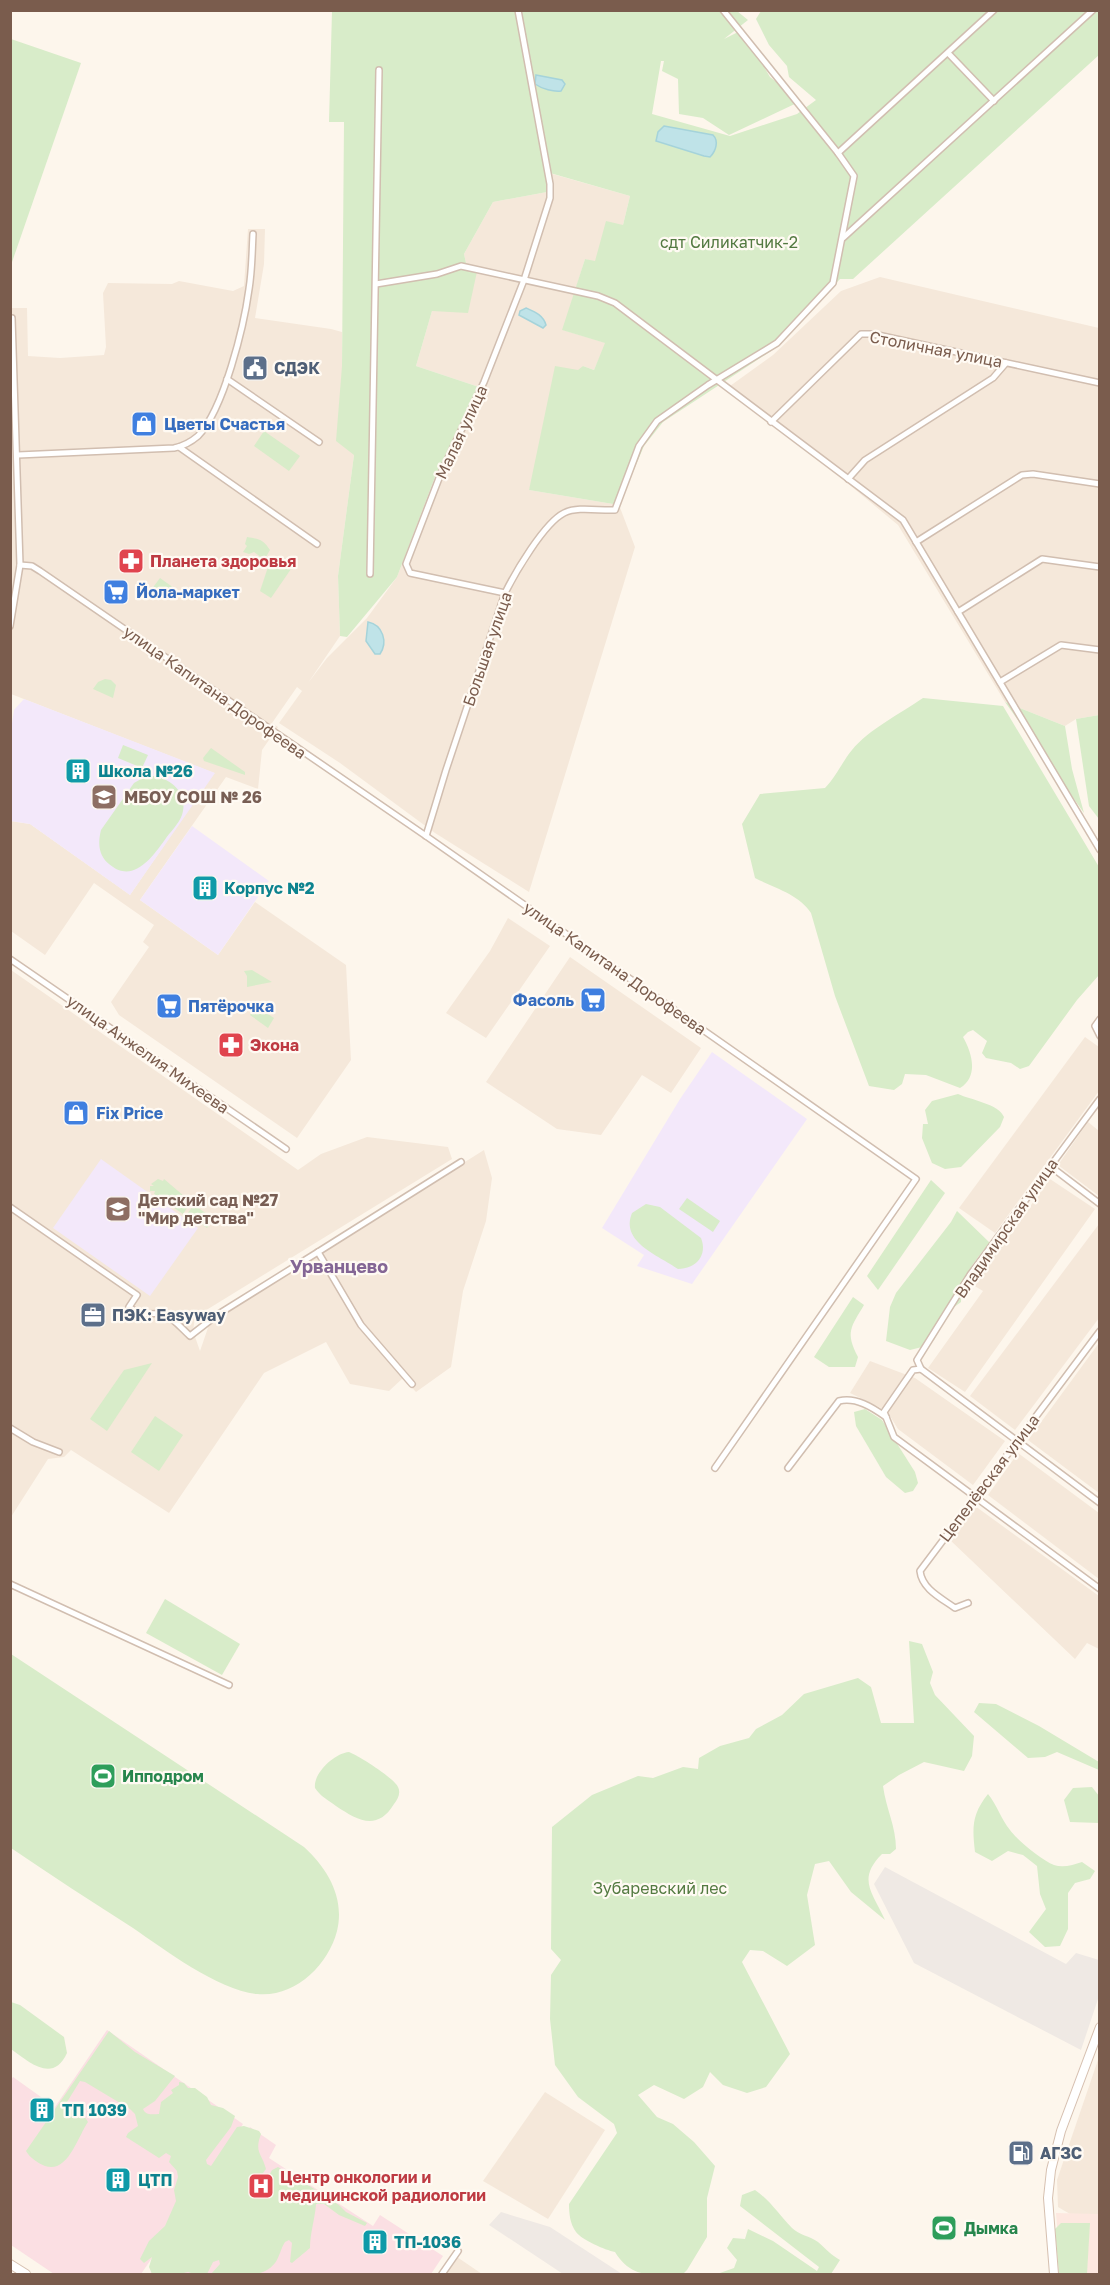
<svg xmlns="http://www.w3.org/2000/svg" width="1110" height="2285" font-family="'Golos Text',sans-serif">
<rect width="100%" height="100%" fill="#fdf6ec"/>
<g fill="#f5e8da">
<polygon points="549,173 630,196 623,225 595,262 585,259 563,330 606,343 594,370 583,366 529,490 619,505 635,547 529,892 435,833 340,763 279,723 302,691 297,687 272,723 278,727 262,750 258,789 226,777 140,900 218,955 255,902 346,965 351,1060 297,1138 119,1015 111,1002 149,947 143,942 154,925 94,883 45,955 11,931 10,821 30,824 130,895 214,773 11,694 11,308 27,308 28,356 60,358 104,355 106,347 103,293 108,283 172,284 179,281 233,291 244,286 248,229 265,229 264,264 255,318 331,329 342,332 342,366 354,455 338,576 340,636 308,683 327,658 367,618 397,577 435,477 479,387 416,366 432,311 466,263 464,254 493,202 547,192"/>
<polygon points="880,277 1099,328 1099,715 1076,719 1065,726 1005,702 898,525 730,386 773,355 841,291"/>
<polygon points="508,918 550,946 486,1038 446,1013 490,951"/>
<polygon points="570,957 701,1048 671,1093 642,1075 601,1135 557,1129 486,1082"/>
<polygon points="11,970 298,1170 321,1154 367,1137 448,1147 452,1159 195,1317 193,1331 200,1351 210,1322 484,1150 492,1178 486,1221 463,1291 451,1367 416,1392 403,1378 389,1391 350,1384 326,1342 264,1373 169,1513 71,1450 64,1457 48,1459 11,1517"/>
<polygon points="1085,1037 1099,1047 1099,1091 995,1233 959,1208"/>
<polygon points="1088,1122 1099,1131 1099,1196 1058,1165"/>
<polygon points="1050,1179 1095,1209 965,1392 928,1368 983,1291 973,1285"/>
<polygon points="1099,1224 1099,1318 1015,1430 970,1396"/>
<polygon points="1099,1343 1099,1493 1028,1440"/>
<polygon points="870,1361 915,1378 1005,1441 973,1485 898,1429 887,1411 850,1393"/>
<polygon points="1018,1453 1099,1513 1099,1579 988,1495"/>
<polygon points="975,1506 1099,1596 1099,1649 1087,1643 1075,1659 950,1540"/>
<polygon points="1099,2057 1099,2214 1070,2214 1058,2207 1057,2180"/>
<polygon points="545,2092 605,2130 548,2219 483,2181"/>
<polygon points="457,2257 482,2274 445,2274"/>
</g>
<polygon fill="#fde8e0" points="1056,2213 1099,2214 1099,2274 1061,2274"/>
<g fill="#efe9e4">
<polygon points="885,1867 1066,1964 1076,1953 1099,1960 1099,1996 1081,2050 914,1963 874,1884"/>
<polygon points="501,2212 550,2227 622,2274 563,2274 489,2225"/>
</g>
<g fill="#f3e8fa">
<polygon points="24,699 215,773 130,895 30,824 11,821 11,730 14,710"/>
<polygon points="192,826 269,881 218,955 140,900"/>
<polygon points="712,1052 807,1119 692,1284 637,1266 644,1255 602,1228 680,1099"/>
<polygon points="101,1159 198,1228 150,1296 53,1228"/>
</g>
<g fill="#fbdfe3">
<polygon points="107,2030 243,2124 141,2274 54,2274 11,2245 10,2081 13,2077 55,2107"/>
<polygon points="250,2127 276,2145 269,2158 373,2226 380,2215 443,2256 431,2274 150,2274"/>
</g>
<g fill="#d8ecc9">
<polygon points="332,11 737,11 748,20 724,39 742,30 770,77 801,101 729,135 703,118 679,114 678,79 662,71 664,61 661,61 652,114 730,136 797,114 816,100 789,77 787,66 769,45 756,19 761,11 1099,11 1099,55 853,279 840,279 774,349 663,422 644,446 619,505 529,490 555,366 578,370 583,366 594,370 605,343 562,330 585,259 595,261 606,221 623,225 630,196 550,173 547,192 493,202 464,254 466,263 478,267 468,313 432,311 416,366 479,387 435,477 397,577 347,637 340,636 338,576 354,455 336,441 342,366 344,122 329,122"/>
<polygon points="11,39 81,63 11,265 10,39"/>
<polygon points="264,431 300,456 289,471 254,446"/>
<path d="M247,537C259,539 263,539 270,550L266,557L262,558L254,552L249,554L243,552L247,546L245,544Z"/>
<polygon points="274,558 291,569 271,598 260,591 267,570"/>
<polygon points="160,578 174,588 165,600 151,590"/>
<polygon points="105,679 111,680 116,685 113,698 93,689 98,682"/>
<path d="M923,698L1003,706L1099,867V975L1077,1000L1029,1066L1020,1069L1011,1063L986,1058L982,1053L987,1041L973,1030L968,1032L963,1037C972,1053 979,1076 960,1088L926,1075L905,1074L902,1084L894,1090L869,1086L835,996L811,913C799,894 774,888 755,878L742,824L760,794L825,788C836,777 842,762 852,750C868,730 901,713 923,698Z"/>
<polygon points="1005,702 1065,726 1072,769 1084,813"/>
<polygon points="1099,715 1100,715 1099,819 1089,806 1076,719"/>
<polygon points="123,745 148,755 142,768 118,758"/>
<polygon points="211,748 245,772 245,775 204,761 203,758"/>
<path d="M153,776C172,778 189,795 182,815C179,824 169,833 164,841C151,859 132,884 109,864C98,855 98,842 101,830L134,783L141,779Z"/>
<polygon points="252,970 272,982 247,987 247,976 244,971"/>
<polygon points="256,1006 274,1018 268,1028 250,1015"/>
<path d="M958,1094C971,1100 999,1104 1004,1117L1000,1127L961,1167L945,1169L932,1163L922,1138L923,1124H928L925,1110L932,1101Z"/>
<polygon points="158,1179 163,1181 164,1179 191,1202 183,1214 154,1194 155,1191 150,1191 150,1186 154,1186 151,1184"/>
<polygon points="931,1180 945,1193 878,1290 867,1276"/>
<polygon points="687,1198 720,1221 713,1232 679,1209"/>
<path d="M646,1204L660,1207L701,1238C708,1255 696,1269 678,1269C658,1255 620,1242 632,1213Z"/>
<polygon points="194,1205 213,1218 207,1228 187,1214"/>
<path d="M957,1211L990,1243C974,1260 961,1279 961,1302L950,1310L934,1340L922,1347L910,1350L886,1341L890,1307L896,1293L951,1222Z"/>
<path d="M853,1297L864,1305C851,1327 845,1332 858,1357L855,1367H829L814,1357Z"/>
<polygon points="152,1363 107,1431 90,1419 124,1370"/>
<polygon points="865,1409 882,1420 915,1472 918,1483 913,1491 905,1493 886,1477 856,1426 854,1412"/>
<polygon points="155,1416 183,1435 159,1471 131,1452"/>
<polygon points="165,1599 240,1644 222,1675 146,1633"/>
<path d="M909,1641L922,1644L933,1672L930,1683L935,1695L974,1736L972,1756L964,1771L924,1762L899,1775L883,1786C886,1809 896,1826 896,1849L890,1854H882C857,1879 872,1892 885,1920L851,1892L829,1861L815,1864L807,1895L815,1945L787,1966L763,1951L750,1950L742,1962L790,2054L766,2087L747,2093L723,2085L710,2072L703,2087L684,2099L654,2085L638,2095L657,2117L673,2124L694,2142L715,2166L707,2198V2237L687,2270L683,2274C655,2275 632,2280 615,2252C605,2250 582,2240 576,2232C570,2224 569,2213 569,2204L617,2133L614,2124L578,2097L555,2065L550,2019L551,1975L561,1960L551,1949L552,1827L592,1795L638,1776L653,1778L683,1767L698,1769L699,1758L720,1746L749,1738L756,1729L782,1715L804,1694L858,1678L871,1687L881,1723H914Z"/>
<path d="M11,1654L304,1847C328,1869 345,1898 337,1931C328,1966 294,1998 257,1994C218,1990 165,1950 133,1928C92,1902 51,1875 11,1848Z"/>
<polygon points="979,1703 996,1704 1039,1726 1099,1762 1099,1770 1057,1752 1045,1757 1028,1758 974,1712"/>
<path d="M349,1752C359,1756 394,1778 398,1787C401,1793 398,1799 394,1804C377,1832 357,1820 336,1806C328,1800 320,1796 315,1788C313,1773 335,1753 349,1752Z"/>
<polygon points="1092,1787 1099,1796 1099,1823 1070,1822 1064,1800 1073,1788"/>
<path d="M988,1794C997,1805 1001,1819 1010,1830C1017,1840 1042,1860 1054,1865C1063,1868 1073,1865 1082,1862L1095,1871L1090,1879L1075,1883L1068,1893V1929L1060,1946L1045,1947L1029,1932L1046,1909L1040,1894L1037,1866L1023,1855L1008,1851L992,1861L975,1852C972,1827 972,1814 988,1794Z"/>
<path d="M11,2002L20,2005L64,2037L67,2053C53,2084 29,2062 11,2049Z"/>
<path d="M109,2031L135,2052L175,2076L155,2101L143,2109C146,2116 152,2114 159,2114L161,2102L173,2093L171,2090L179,2085V2082L184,2083L188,2088H195L207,2097L211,2105L223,2108L235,2116L231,2127L206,2160L207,2164L211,2166L237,2127L244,2126L259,2131L261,2134C254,2153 262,2153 266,2169L260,2177L268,2178L272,2170L278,2167L286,2172L298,2175L303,2185H308L339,2205L346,2212L367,2223L365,2226L339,2215L324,2204H316C315,2219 310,2233 310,2248L292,2263L290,2262L292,2243L289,2240L285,2242C281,2248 279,2258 275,2263C261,2281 231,2275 211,2274L220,2264L219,2260L213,2262L207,2274H194L188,2272L180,2274H152L149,2267L152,2257L144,2263L140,2259L149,2241L165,2226L176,2201L174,2190L178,2177L177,2171L169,2162L171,2156L166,2153L159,2158L126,2137L128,2133L138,2126L135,2114L130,2109L85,2082L80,2081L67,2102C74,2109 83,2112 88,2122C78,2136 68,2174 45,2166C38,2163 30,2158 26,2151Z"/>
<path d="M755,2190C770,2200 779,2215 792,2228C799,2235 810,2236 818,2242C826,2249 831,2255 840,2260L831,2274H717L734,2268L737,2260L727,2248L733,2238L745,2239L748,2229L773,2241L817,2271L819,2267L740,2206L742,2195Z"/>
<polygon points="1061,2223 1090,2223 1087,2274 1059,2274 1055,2229"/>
</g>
<g fill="#bfe3e8" stroke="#a5d3da" stroke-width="1.5">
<path d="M536,75L562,80L565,84L561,91C554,92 542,89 535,84Z"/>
<path d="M664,126L713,135C719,141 716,151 710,157L704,156L656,141L658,132Z"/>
<path d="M526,308C535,312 543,315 546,325L543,328L519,315L520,311Z"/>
<path d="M368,622C383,625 388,642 380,654H375L366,641Z"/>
</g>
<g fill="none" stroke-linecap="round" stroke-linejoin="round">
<g stroke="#d1beb0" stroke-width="8">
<g id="street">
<polyline points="948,53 994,101"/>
<polyline points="838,153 994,10"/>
<polyline points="843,238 1093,10"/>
<polyline points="376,284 437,274 461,266 598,296 615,303 903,520 1100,850"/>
<polyline points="227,379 319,442"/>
<polyline points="771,422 861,334 873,334 1100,383"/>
<polyline points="179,447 317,544"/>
<path d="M18,455L174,448C184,446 191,442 198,436C224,409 244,326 249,289C252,271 252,253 253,234"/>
<polyline points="848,479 865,460 993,378 1006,363"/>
<polyline points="916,542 1022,475 1033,474 1100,484"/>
<polyline points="20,565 32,566 40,571 426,836 916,1179 715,1468"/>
<polyline points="370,574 379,70"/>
<polyline points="505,593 410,573 406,564 441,473 484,382 524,280 550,198 550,184 518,10"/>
<polyline points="958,612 1042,559 1100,567"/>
<polyline points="10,626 20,565 12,318"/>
<polyline points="1000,682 1061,645 1100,650"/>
<path d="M426,836L446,770L505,593C515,573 544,523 564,513C578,506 599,511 615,510L639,446L657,421L708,385L777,343L833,283L854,176L838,153L723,10"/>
<polyline points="10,959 286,1149"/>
<polyline points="1100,1019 1095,1026 1100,1036"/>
<polyline points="1100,1099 970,1275 917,1360 921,1369 1100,1503"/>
<polyline points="1050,1166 1100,1204"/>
<path d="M10,1207L137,1295L129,1307L141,1315C168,1310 171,1318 190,1336L217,1315L318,1252"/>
<polyline points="921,1369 913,1370 884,1412 894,1437 1100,1589"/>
<polyline points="412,1384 361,1325 318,1252 461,1162"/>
<polyline points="10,1428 33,1442 59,1452"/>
<path d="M788,1468L839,1401C856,1397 872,1407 886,1417"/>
<polyline points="10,1584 229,1685"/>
<path d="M968,1603L955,1608C941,1598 922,1589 920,1571L1100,1331"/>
<polyline points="442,2274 458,2251"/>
</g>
</g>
<g stroke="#d6c0b0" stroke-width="10">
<g id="secondary">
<polyline points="10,2264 26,2274"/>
<polyline points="1054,2274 1048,2198 1051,2170 1061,2131 1100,2027"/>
</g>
</g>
<use href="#street" stroke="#fff" stroke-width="5"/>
<use href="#secondary" stroke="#fff" stroke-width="8"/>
</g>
<defs>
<g id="civic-square" transform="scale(1.35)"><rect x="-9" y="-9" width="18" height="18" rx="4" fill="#5c6f8a" stroke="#fffaf3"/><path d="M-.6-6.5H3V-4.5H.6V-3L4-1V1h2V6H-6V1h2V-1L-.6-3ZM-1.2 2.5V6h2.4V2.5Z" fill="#fff"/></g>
<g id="shop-square" transform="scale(1.35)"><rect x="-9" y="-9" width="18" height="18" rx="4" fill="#3f7fe0" stroke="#fffaf3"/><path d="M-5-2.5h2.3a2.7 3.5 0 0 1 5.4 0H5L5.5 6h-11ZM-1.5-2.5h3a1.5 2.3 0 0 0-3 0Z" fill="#fff"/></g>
<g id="pharmacy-square" transform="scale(1.35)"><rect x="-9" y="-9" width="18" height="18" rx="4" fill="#e0444e" stroke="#fffaf3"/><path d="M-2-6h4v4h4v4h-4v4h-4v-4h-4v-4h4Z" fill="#fff"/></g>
<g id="supermarket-square" transform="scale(1.35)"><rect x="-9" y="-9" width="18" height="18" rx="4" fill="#3f7fe0" stroke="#fffaf3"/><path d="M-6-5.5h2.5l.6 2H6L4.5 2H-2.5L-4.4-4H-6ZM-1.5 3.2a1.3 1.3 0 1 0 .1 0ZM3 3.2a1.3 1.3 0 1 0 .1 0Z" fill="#fff"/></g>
<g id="building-square" transform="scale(1.35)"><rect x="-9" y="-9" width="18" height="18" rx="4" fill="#0f9aa8" stroke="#fffaf3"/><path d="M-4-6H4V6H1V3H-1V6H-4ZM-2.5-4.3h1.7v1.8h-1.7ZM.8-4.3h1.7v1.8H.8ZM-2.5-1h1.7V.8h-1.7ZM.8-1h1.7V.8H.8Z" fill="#fff"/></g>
<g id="school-square" transform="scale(1.35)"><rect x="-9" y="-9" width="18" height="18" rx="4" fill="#8d6e63" stroke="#fffaf3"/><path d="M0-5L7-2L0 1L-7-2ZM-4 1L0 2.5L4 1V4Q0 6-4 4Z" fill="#fff"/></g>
<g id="office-square" transform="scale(1.35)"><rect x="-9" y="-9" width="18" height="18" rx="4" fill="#5c6f8a" stroke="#fffaf3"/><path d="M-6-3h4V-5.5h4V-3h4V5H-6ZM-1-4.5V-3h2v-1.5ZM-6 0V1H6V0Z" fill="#fff"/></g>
<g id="stadium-square" transform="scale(1.35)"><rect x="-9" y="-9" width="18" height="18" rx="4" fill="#2e9e5b" stroke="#fffaf3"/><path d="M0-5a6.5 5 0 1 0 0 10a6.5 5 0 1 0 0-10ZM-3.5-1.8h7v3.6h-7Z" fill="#fff"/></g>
<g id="fuel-square" transform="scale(1.35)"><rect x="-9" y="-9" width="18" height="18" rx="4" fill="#5c6f8a" stroke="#fffaf3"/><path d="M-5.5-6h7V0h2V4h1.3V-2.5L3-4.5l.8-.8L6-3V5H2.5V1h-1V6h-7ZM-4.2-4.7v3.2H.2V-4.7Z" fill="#fff"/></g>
<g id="hospital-square" transform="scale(1.35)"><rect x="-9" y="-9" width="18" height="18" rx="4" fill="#e0444e" stroke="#fffaf3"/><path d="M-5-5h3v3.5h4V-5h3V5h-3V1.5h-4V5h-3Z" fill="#fff"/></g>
</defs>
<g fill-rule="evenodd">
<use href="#civic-square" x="255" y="368"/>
<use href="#shop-square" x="144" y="424"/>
<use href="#pharmacy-square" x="131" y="561"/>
<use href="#supermarket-square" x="116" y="592"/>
<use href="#building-square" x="78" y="771"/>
<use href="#school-square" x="104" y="797"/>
<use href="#building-square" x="205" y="888"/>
<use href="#supermarket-square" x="593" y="1000"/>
<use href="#supermarket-square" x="169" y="1006"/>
<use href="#pharmacy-square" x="231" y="1045"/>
<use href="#shop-square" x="76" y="1113"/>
<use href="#school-square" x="118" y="1209"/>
<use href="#office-square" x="93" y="1315"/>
<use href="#stadium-square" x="103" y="1776"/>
<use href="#building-square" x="42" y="2110"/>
<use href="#fuel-square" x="1021" y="2153"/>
<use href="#building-square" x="118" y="2180"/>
<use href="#hospital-square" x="261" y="2186"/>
<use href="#stadium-square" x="944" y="2228"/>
<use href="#building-square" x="375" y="2242"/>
</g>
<g text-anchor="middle" stroke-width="4.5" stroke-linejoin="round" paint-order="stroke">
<g font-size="16" fill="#537a41" stroke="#fffaf3">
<text x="729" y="248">сдт Силикатчик-2</text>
<text x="660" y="1894">Зубаревский лес</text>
</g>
<g font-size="16" fill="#7a5c4d" stroke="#fffaf3">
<text transform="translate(936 349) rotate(11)" y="6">Столичная улица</text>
<text transform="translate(461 432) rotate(-65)" y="6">Малая улица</text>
<text transform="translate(487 649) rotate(-71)" y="6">Большая улица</text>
<text transform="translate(215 692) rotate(35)" y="6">улица Капитана Дорофеева</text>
<text transform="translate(615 968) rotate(35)" y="6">улица Капитана Дорофеева</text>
<text transform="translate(148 1054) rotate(35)" y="6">улица Анжелия Михеева</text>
<text transform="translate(1006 1228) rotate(-55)" y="6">Владимирская улица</text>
<text transform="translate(989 1478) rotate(-53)" y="6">Цепелёвская улица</text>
</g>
<g font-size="16" font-weight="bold" fill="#4e5e75" stroke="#fffaf3" text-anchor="start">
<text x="274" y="374">СДЭК</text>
<text x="112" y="1321">ПЭК: Easyway</text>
<text x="1040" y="2159">АГЗС</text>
</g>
<g font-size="16" font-weight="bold" fill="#366cbe" stroke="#fffaf3" text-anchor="start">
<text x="164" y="430">Цветы Счастья</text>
<text x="136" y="598">Йола-маркет</text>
<text x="574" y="1006" text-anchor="end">Фасоль</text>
<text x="188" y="1012">Пятёрочка</text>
<text x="96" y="1119">Fix Price</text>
</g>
<g font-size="16" font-weight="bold" fill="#be3a42" stroke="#fffaf3" text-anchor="start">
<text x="150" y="567">Планета здоровья</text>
<text x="250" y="1051">Экона</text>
<text x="280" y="2183">Центр онкологии и<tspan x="280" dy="18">медицинской радиологии</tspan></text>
</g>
<g font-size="16" font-weight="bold" fill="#0d838f" stroke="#fffaf3" text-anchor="start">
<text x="98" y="777">Школа №26</text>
<text x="224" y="894">Корпус №2</text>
<text x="62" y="2116">ТП 1039</text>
<text x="138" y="2186">ЦТП</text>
<text x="394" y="2248">ТП-1036</text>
</g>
<g font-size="16" font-weight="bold" fill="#785e54" stroke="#fffaf3" text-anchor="start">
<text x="124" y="803">МБОУ СОШ № 26</text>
<text x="138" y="1206">Детский сад №27<tspan x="138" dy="18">"Мир детства"</tspan></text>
</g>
<g font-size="16" font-weight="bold" fill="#27864d" stroke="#fffaf3" text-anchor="start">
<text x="122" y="1782">Ипподром</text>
<text x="964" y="2234">Дымка</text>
</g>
<g font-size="18" font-weight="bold" fill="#846695" stroke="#fffaf3">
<text x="339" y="1273">Урванцево</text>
</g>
</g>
<rect width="1110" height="2285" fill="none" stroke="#7a5c4d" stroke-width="24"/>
</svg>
